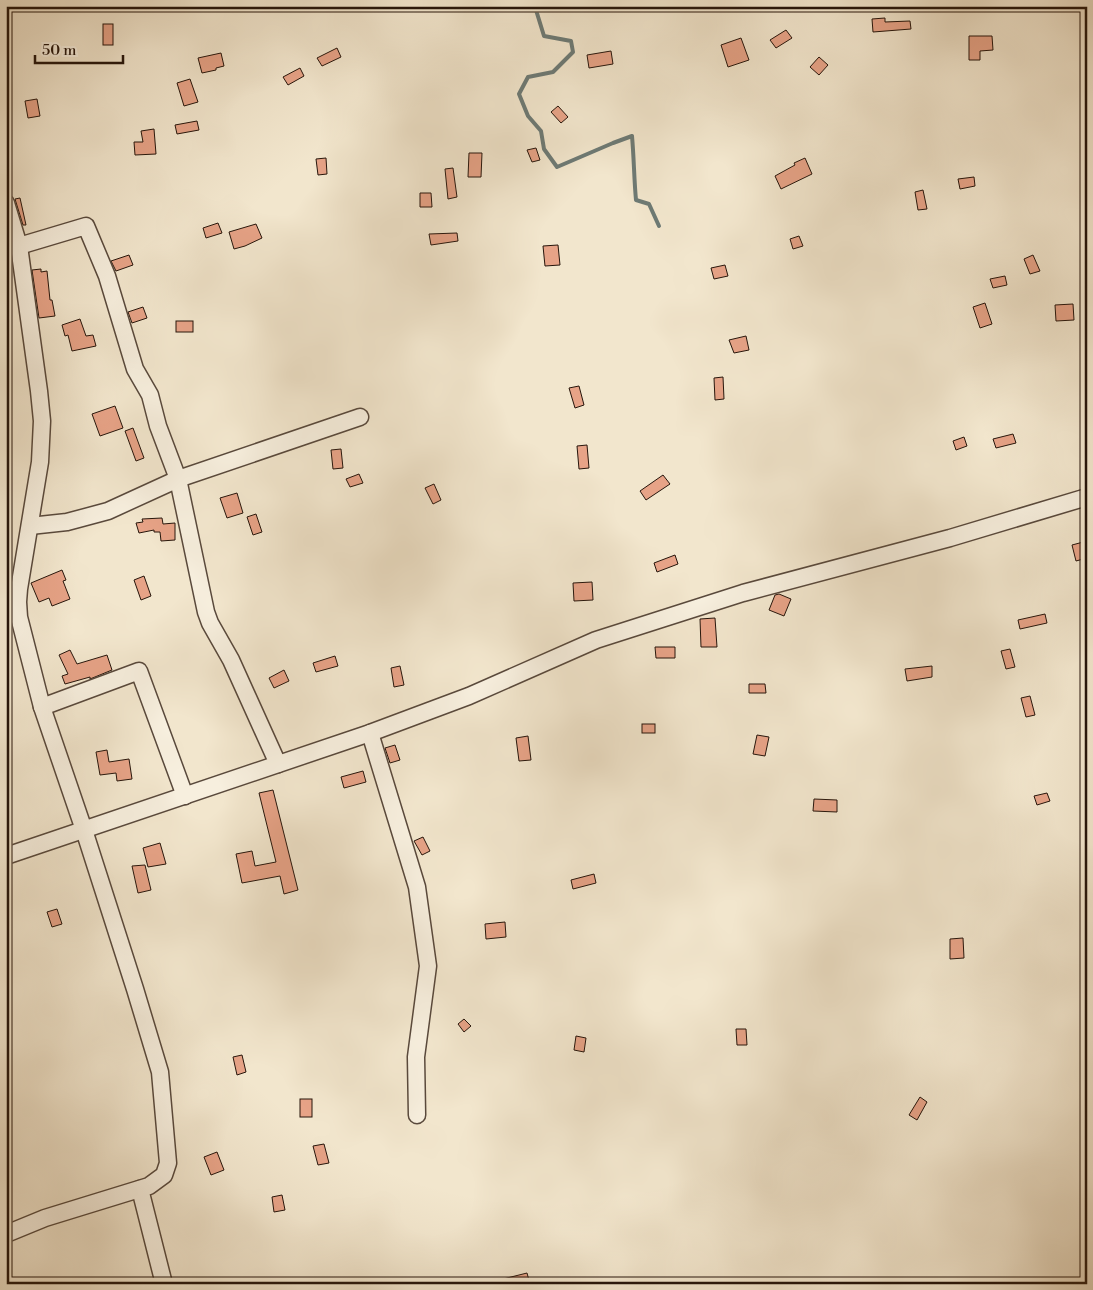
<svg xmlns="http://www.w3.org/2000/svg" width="1093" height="1290" font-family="'Libre Bodoni',serif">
<rect width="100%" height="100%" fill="#f2e6cd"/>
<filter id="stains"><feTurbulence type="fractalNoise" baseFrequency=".004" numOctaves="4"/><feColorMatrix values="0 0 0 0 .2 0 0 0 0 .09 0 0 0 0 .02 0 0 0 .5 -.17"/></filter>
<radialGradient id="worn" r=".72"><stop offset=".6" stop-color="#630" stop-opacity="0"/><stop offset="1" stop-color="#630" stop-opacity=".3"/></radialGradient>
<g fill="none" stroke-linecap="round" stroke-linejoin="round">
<path stroke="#6d7a75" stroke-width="4" d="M536,6V10L544,36L571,41L573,52L553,72L528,77L519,94L528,116L541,131L544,149L557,167L613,143L632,136C634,158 634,179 636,200L649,204L659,226"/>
</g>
<g fill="#e7a387" stroke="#26150b">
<polygon points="885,18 885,22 910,21 911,29 873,32 872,19"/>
<rect x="103" y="24" width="10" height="21"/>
<polygon points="786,30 792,38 776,48 770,40"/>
<polygon points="969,36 992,36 993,50 980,51 980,60 969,60"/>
<polygon points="741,38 749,60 728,67 721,45"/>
<polygon points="337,48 341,57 322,66 317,58"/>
<polygon points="611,51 613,64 589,68 587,55"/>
<polygon points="221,53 224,66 216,68 216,70 202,73 198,58"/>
<polygon points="819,57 828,65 819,75 810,67"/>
<polygon points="300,68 304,76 288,85 283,77"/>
<polygon points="190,79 198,102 184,106 177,83"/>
<polygon points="37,99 40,116 28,118 25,101"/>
<polygon points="558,106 568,117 561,123 551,112"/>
<polygon points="197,121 199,130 177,134 175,125"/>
<polygon points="154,129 156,154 135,155 134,142 143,142 141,131"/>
<polygon points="536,148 540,160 532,162 527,150"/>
<polygon points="469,153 482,153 481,177 468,177"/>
<polygon points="326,158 327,174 318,175 316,159"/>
<polygon points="805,158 812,174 781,189 775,176 795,165 794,163"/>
<polygon points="453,168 457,197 448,199 445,169"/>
<polygon points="974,177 975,186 960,189 958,179"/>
<polygon points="923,190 927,209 918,210 915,192"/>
<polygon points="420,193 431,193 432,207 420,207"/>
<polygon points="20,198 26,225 23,225 15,199"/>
<polygon points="218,223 222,233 206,238 203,228"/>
<polygon points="256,224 262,238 245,246 234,249 229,232"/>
<polygon points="457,233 458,241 431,245 429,234"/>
<polygon points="799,236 803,246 793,249 790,239"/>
<polygon points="558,245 560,265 545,266 543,246"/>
<polygon points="129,255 133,265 116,271 111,261"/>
<polygon points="1033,255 1040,271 1030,274 1024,259"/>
<polygon points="725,265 728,276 714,279 711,268"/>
<polygon points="41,269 41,272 47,271 50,300 52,300 55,316 39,318 32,270"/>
<polygon points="1005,276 1007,285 993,288 990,279"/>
<polygon points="985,303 992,324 980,328 973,307"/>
<polygon points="1073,304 1074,320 1056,321 1055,305"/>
<polygon points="143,307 147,318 132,323 128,312"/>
<polygon points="80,319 86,336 93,335 96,346 72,351 68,335 65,336 62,325"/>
<rect x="176" y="321" width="17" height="11"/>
<polygon points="746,336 749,350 734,353 729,340"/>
<polygon points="723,377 724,399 715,400 714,378"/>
<polygon points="579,386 584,405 575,408 569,388"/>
<polygon points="115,406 123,428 100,436 92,414"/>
<polygon points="133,428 144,458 136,461 125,431"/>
<polygon points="1013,434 1016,443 996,448 993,439"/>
<polygon points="964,437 967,446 956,450 953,441"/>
<polygon points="587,445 589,468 579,469 577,446"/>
<polygon points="341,449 343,468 333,469 331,450"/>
<polygon points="359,474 363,483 350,487 346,479"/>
<polygon points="663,475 670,484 646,500 640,491"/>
<polygon points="434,484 441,500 433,504 425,488"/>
<polygon points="237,493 243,513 227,518 220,498"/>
<polygon points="256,514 262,532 253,535 247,517"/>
<polygon points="162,518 163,524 175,523 175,540 161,541 160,532 154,532 154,530 139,533 136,523 143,522 142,519"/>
<polygon points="1087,541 1087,558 1076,561 1072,545"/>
<polygon points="675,555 678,564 657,572 654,563"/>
<polygon points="62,570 66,580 63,581 70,599 52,606 49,598 39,602 31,583"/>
<polygon points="144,576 151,596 141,600 134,580"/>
<polygon points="592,582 593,600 574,601 573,583"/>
<polygon points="779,594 791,599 784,616 769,610 775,595"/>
<polygon points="1045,614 1047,623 1020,629 1018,620"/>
<polygon points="715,618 717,647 701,647 700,619"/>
<polygon points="655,647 675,647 675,658 656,658"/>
<polygon points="1010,649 1015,667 1006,669 1001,651"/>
<polygon points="70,650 77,664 107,655 112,670 90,679 90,677 65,684 62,676 68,674 59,655"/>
<polygon points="335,656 338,666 316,672 313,663"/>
<polygon points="400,666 404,685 394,687 391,668"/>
<polygon points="932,666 932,677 907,681 905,669"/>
<polygon points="284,670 289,681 274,688 269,678"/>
<polygon points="749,684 765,684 766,693 749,693"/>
<polygon points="1030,696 1035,715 1026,717 1021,698"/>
<rect x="642" y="724" width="13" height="9"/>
<polygon points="757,735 769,737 765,756 753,754"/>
<polygon points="528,736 531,760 519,761 516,738"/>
<polygon points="395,745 400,760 390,763 385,748"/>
<polygon points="107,750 109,762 129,759 132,779 117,781 116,773 100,775 96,752"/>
<polygon points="363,771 366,782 344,788 341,777"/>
<polygon points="273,790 298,890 284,894 280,876 242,883 236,854 252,851 255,866 276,862 259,793"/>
<polygon points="1047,793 1050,801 1037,805 1034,796"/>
<polygon points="814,799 837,800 837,812 813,811"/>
<polygon points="423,837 430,851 422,855 414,841"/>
<polygon points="160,843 166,864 148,867 143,848"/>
<polygon points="145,865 151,890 138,893 132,866"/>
<polygon points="594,874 596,883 573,889 571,880"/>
<polygon points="57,909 62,924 52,927 47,912"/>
<polygon points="505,922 506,937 486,939 485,924"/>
<polygon points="963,938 964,958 950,959 950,939"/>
<polygon points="464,1019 471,1026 464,1032 458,1024"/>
<polygon points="736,1029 746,1029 747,1045 737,1045"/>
<polygon points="576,1036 586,1038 584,1052 574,1050"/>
<polygon points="242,1055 246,1072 237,1075 233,1057"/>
<polygon points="920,1097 927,1102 917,1120 909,1115"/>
<rect x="300" y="1099" width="12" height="18"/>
<polygon points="324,1144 329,1163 318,1165 313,1146"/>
<polygon points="217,1152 224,1170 211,1175 204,1157"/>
<polygon points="282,1195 285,1210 274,1212 272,1197"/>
<polygon points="527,1273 530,1284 499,1284 499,1280"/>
</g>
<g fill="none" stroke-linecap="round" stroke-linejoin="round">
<g stroke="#59493c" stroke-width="19">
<g id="minor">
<polyline points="6,203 19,246 39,391 42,421 40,462 19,589 18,602 19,617 42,707 84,830 135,989 160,1072 168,1163 164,1175 149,1186 45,1218 6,1234"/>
<polyline points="19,246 86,226 107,276 135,369 150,395 158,426 178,479 206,612 210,623 231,660 278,764"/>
<polyline points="30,526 67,522 108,511 178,479 360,417"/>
<polyline points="42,707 139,671 185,796"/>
<polyline points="370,733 417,887 428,966 416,1057 417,1115"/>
<polyline points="6,856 370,733 469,696 596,640 743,593 950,538 1087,497"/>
<polyline points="140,1189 164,1284"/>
</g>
</g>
<use href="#minor" stroke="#f7efde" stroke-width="16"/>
</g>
<rect width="1093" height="1290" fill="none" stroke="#f2e6cd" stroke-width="25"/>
<rect x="8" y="8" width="1078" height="1275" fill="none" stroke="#26150b" stroke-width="2.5"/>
<rect x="12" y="12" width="1068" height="1265" fill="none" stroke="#26150b"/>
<path d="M35 55v8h88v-8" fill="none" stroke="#26150b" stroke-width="2.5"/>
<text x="42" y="55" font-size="15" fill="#26150b" stroke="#f7efde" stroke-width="4" paint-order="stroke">50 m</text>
<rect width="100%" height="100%" filter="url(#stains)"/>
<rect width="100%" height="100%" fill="url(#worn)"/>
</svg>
